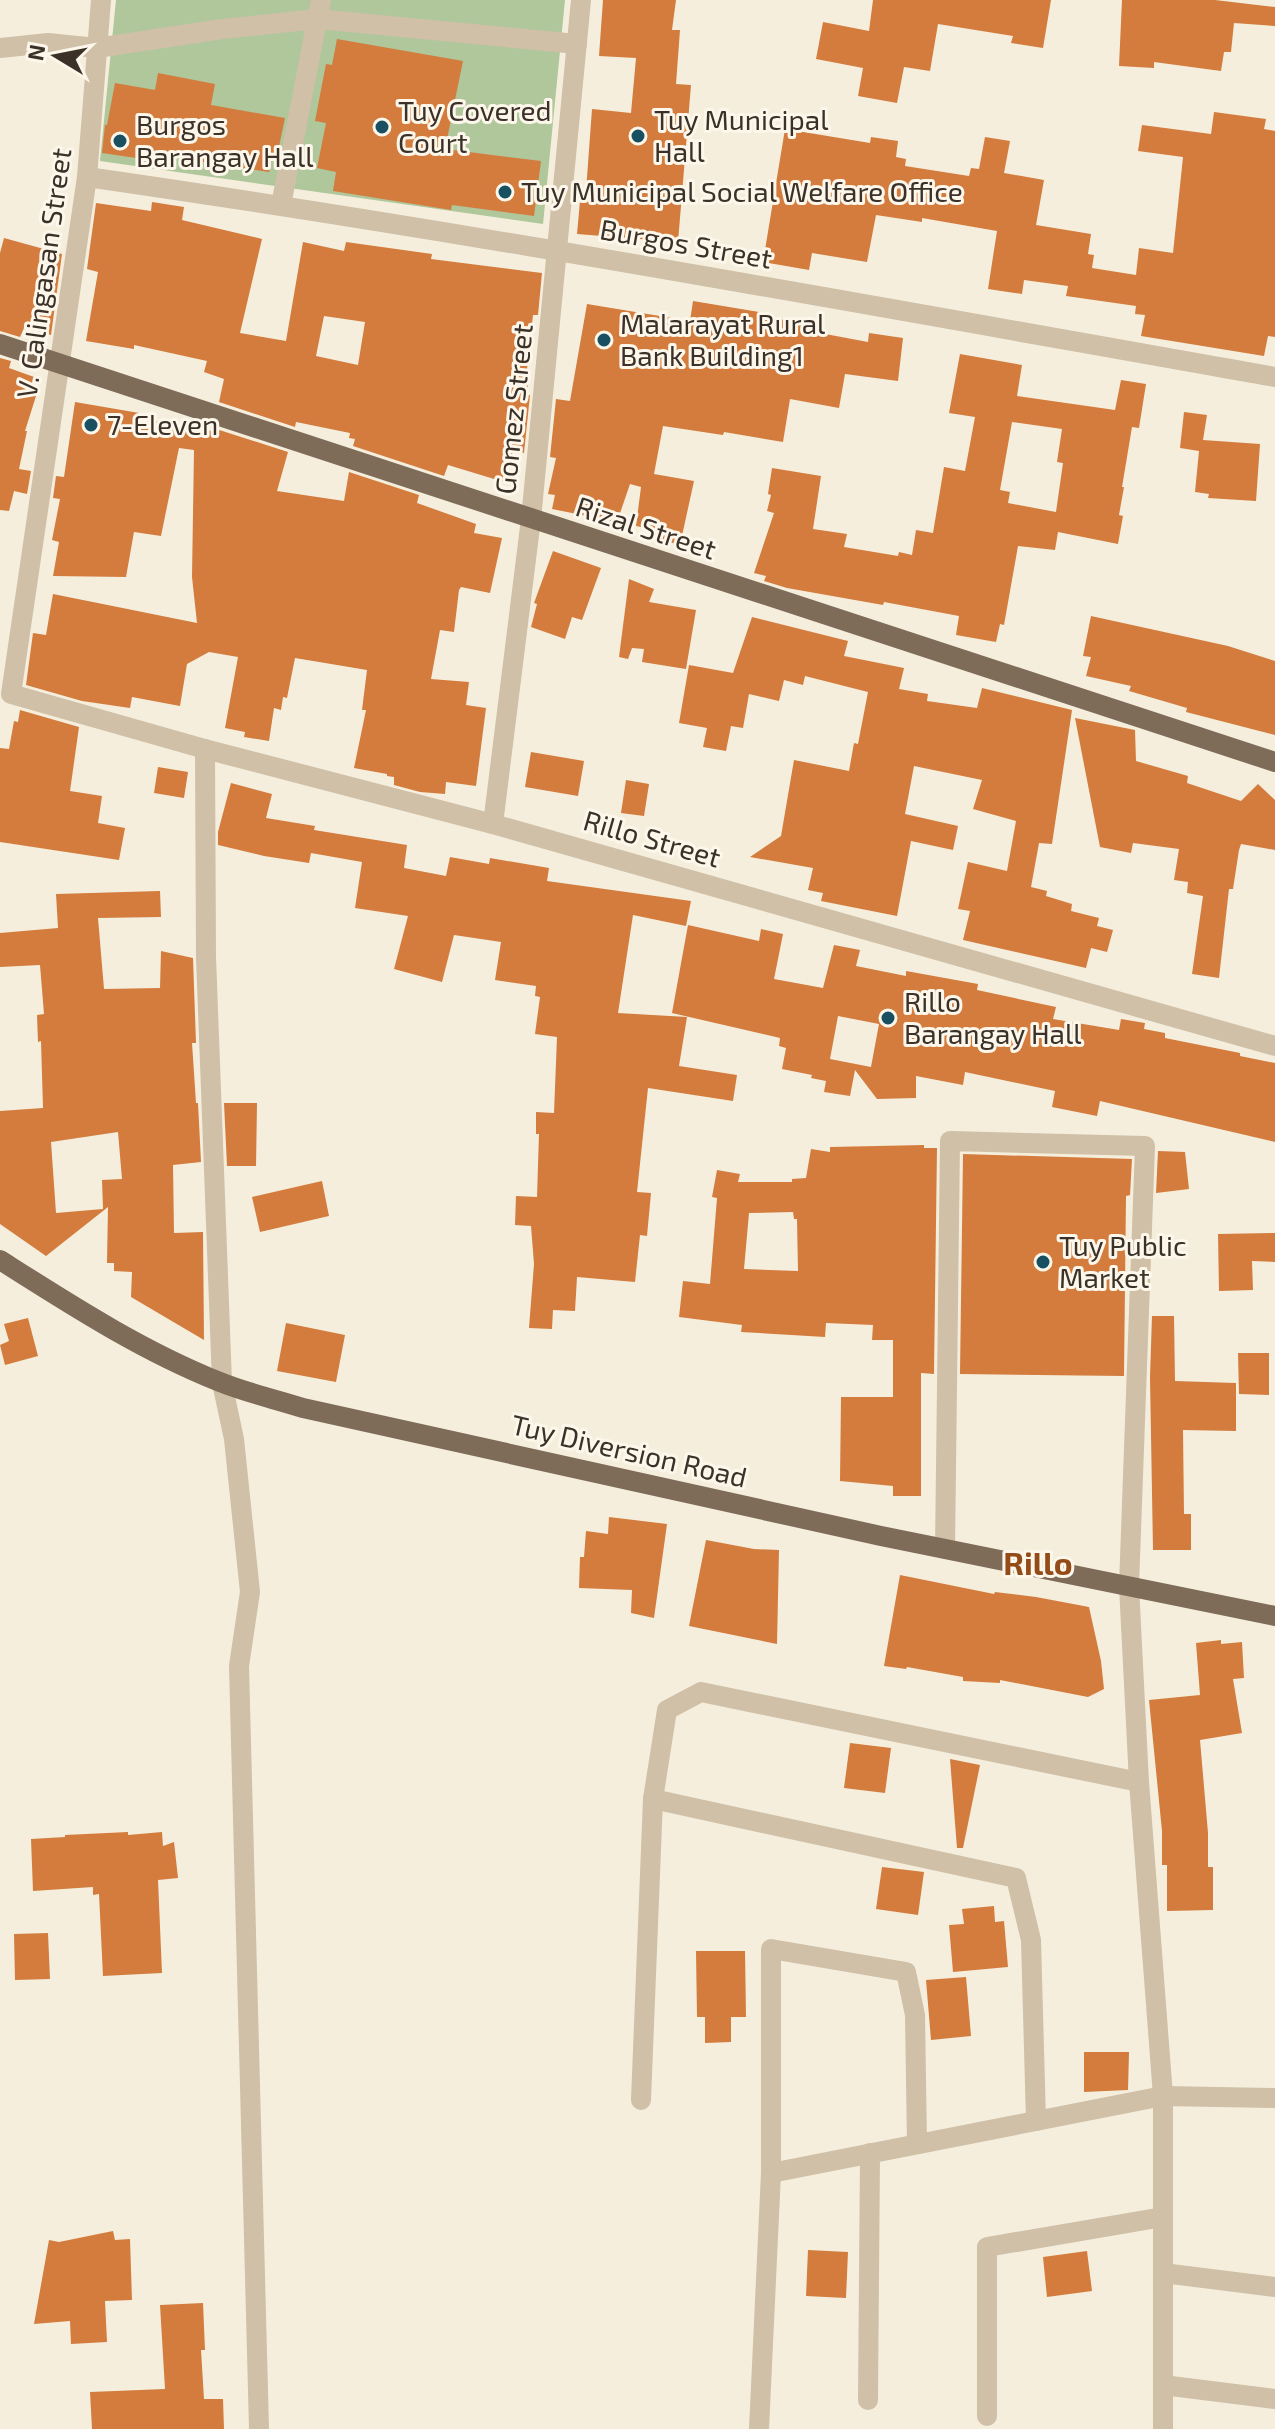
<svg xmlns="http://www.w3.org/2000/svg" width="1275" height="2429" font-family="'Exo 2',sans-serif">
<rect width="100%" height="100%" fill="#f5eedd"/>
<polygon fill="#b0c69b" points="116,0 565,0 543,224 100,161"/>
<g fill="#d37c3d" fill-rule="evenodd">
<polygon points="603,0 676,0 672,30 680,30 676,84 691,85 678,242 577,234 581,190 586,191 592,109 631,113 636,58 599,56"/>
<polygon points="873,0 1051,0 1043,48 1011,43 1013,36 938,24 930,71 904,67 897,103 858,96 863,68 816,59 823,22 869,31"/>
<polygon points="1122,0 1215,0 1275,7 1275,26 1234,23 1231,52 1224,52 1221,71 1154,62 1154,68 1119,66"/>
<polygon points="337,39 463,61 445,149 541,161 534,216 452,205 451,210 333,191 336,172 317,168 326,123 315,121 326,64 332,65"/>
<polygon points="158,73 215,84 211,105 285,118 276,161 271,160 269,172 137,152 136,158 102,153 105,125 107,125 115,83 155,90"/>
<polygon points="1214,112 1266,119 1264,129 1275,131 1275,337 1268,336 1264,356 1141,336 1145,315 1135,314 1136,306 1066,296 1068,286 1024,280 1022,294 988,289 997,231 922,218 922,222 876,215 867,262 812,253 809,270 763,262 785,129 870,143 871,137 898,141 896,157 906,159 905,166 969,176 971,168 979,169 985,137 1010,141 1004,173 1044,180 1036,225 1091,234 1088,254 1094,255 1092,268 1136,275 1139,248 1173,253 1183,157 1138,151 1142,125 1211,134"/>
<path d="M152,202L184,207L182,220L262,239L240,333L286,341L303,242L344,251L346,242L432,254L431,259L542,273L538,315H533L526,378L529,379L526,395H530L524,453L513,451L504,482L448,465L444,476L353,446L355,439L349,438L350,433L296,422L295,427L219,402L224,379L204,372L207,361L134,345V349L86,341L98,272L87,269L96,203L151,211ZM324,316L365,322L358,365L316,356Z"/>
<polygon points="4,238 62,254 51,335 24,328 20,337 0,331 0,253"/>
<polygon points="693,301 759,312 758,317 805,322 804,330 868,342 869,333 903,338 898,381 845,374 839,408 790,399 783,442 724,432 723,435 663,426 654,474 694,481 680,545 654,538 656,530 636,526 641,487 630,484 617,522 552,509 555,495 548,494 556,458 550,457 556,399 570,401 587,304 690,321"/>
<path d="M960,354L1022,365L1017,396L1115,410L1121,380L1146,384L1139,428L1132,427L1122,487H1124L1119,515L1123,516L1118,544L1058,532L1055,550L1018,546L1004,625L1000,624L996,642L956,635L959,616L884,602L883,605L787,588L764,581L766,576L754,573L774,513L767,511L771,495L768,494L772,468L821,476L813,529L847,534L844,547L898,556L899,552L912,555L916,530L933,533L944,467L965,471L975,417L949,413ZM1012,422L1062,429L1057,462L1063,463L1056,512L1008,503L1010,492L1000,490Z"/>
<polygon points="0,358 11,361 9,368 34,377 28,393 36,396 25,431 27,431 19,469 31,471 27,494 14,491 9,511 0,510"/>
<polygon points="75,402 145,414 144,419 212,431 213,428 288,452 277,491 344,501 349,472 419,495 417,503 476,524 474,533 502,538 490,593 461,587 459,590 454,632 440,630 431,679 469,682 466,705 486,708 476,786 446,782 445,794 420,792 394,785 394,777 387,776 387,774 354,768 366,710 362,710 367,670 295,658 287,698 283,697 281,710 274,708 269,741 244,737 245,732 225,728 238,657 209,652 187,664 180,706 132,697 130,708 82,701 26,685 33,633 46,635 53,594 197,623 192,577 194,450 179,448 161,536 134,532 126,577 53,576 59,542 52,540 60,499 53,498 56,476 64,477"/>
<polygon points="1184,412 1207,415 1203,440 1260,444 1256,501 1208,498 1209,494 1195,492 1199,451 1180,448"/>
<polygon points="553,551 601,568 582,620 572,617 565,639 531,627 537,604 534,603"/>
<polygon points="629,579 654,589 649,602 696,610 686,669 642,662 644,649 632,648 628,659 619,657"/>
<polygon points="1091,616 1228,646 1275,661 1275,735 1186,712 1187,708 1129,691 1131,686 1086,676 1091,657 1083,656"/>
<polygon points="752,617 848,641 844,656 904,668 899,689 928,694 927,701 977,708 982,688 1072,710 1052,844 1039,843 1031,887 1047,891 1046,896 1072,904 1071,911 1099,918 1097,926 1113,930 1107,952 1091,948 1086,968 963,940 970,911 958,909 968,862 1007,871 1016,821 973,809 982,780 914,766 905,814 958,826 953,850 911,841 897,916 821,901 823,893 808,890 813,868 750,857 781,836 794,760 849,771 854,743 858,744 868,692 805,676 803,685 784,680 779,701 749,694 743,728 731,726 726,751 703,747 707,728 679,723 689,665 733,673"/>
<polygon points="20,710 79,727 70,791 102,796 98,823 125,828 119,860 0,842 0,748 9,749 14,721 18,722"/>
<polygon points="1075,718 1135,730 1136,761 1188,776 1187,783 1241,801 1258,784 1275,800 1275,850 1241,844 1239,850 1233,889 1229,889 1219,978 1192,974 1203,896 1187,893 1188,882 1174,880 1179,849 1133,843 1131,853 1100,847"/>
<polygon points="531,752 584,761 578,796 525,787"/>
<polygon points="158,767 188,772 184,798 154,793"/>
<polygon points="626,780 649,784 644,816 621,813"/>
<polygon points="231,783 272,794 266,818 315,826 314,830 407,845 404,868 446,876 450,857 489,864 490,858 549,868 547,881 691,901 686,926 633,915 618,1013 687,1017 679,1066 737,1075 733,1101 648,1088 637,1192 651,1193 647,1236 640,1235 635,1282 577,1277 575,1311 553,1310 552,1329 529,1328 534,1264 531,1226 515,1225 516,1196 537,1197 539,1134 536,1134 536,1112 554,1113 557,1037 535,1034 540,997 535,996 536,986 495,980 501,942 454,935 442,982 394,969 408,916 355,908 362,862 311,853 309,863 264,856 218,845 218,832"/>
<path d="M160,891L161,917L98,918L104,989L160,988L161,951L193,958L196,1043H192L196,1103H198L201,1162L173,1165L174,1233L203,1232L204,1340L131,1297L132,1272L114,1271V1263H107L108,1207L46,1256L0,1224V1111L43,1108L41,1041L38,1042L37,1015L44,1014L40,965L0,967V933L58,928L56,894ZM118,1132L122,1179L102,1180L103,1209L56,1213L51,1142Z"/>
<path d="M688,925L759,941L761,929L783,934L774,979L823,988L834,945L860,950L856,966L906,976V971L978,984L977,990L1056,1007L1053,1019L1119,1030L1121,1019L1145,1023L1144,1029L1165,1033V1038L1240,1053V1056L1275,1063V1142L1100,1101L1097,1116L1052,1107L1055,1091L965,1072L963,1085L916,1076V1098L877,1099L855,1070L850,1096L824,1092L826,1081L811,1078L812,1075L782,1069L786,1048L779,1046L780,1038L672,1013ZM838,1016L879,1024L871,1067L830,1059Z"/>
<polygon points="224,1103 257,1103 256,1166 227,1166"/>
<path d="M924,1145V1148H937L934,1374L921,1373V1496H893V1486L840,1481L841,1397H893V1340H872L873,1325L826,1323L825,1337L741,1332L742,1325L679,1317L683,1281L710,1284L717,1198L712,1197L717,1170L740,1174L738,1182H792V1179L806,1178L811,1149L830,1152V1147ZM793,1212L794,1219H797L798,1271L744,1269L749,1213Z"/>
<polygon points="1158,1151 1185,1152 1189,1189 1156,1193"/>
<polygon points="963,1154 1132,1159 1130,1195 1126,1196 1124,1376 960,1374"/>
<polygon points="322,1181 329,1216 260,1232 252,1197"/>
<polygon points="1275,1233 1275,1262 1252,1261 1253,1290 1219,1291 1218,1234"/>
<polygon points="1152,1316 1174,1316 1175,1381 1236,1383 1236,1431 1183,1430 1184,1514 1191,1514 1191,1550 1153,1550 1150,1377"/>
<polygon points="28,1318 38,1356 5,1365 0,1345 9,1341 4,1324"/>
<polygon points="286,1323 345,1335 336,1382 277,1371"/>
<polygon points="1238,1353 1269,1353 1269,1395 1239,1394"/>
<polygon points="609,1517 667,1524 654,1618 631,1613 632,1590 579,1588 580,1557 584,1557 586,1531 608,1534"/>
<polygon points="706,1540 754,1549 779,1550 777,1644 689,1626"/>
<polygon points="900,1575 994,1594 995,1592 1036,1597 1089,1607 1101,1661 1104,1689 1088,1697 1000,1680 1000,1683 963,1681 963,1677 907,1667 906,1669 884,1666"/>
<polygon points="1221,1640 1221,1644 1242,1642 1244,1678 1233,1679 1242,1733 1200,1740 1208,1833 1208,1867 1213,1867 1213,1910 1167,1911 1167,1865 1162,1865 1162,1831 1149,1700 1200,1695 1196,1643"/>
<polygon points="850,1743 891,1748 885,1793 844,1788"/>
<polygon points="950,1759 980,1765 963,1848 957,1848"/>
<polygon points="128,1832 128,1835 162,1832 163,1846 174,1842 178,1878 158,1880 162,1973 103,1976 99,1894 93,1895 93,1887 33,1891 31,1839 65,1837 65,1835"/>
<polygon points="882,1867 924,1872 918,1915 876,1909"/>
<polygon points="994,1906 995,1922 1004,1921 1008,1967 953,1972 949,1925 964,1924 962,1909"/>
<polygon points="48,1933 50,1979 15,1980 14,1934"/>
<polygon points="696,1951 745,1951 746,2017 731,2017 731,2042 705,2043 705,2017 697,2017"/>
<polygon points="966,1977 971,2036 931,2040 926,1980"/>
<polygon points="1084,2052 1129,2052 1128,2090 1084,2092"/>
<polygon points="113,2231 115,2240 130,2239 132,2300 105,2301 107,2342 71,2344 70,2321 34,2324 49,2240 59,2242"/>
<polygon points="808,2250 848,2252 846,2298 806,2296"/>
<polygon points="1087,2251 1092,2291 1047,2297 1043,2257"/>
<polygon points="203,2303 205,2350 201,2350 204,2399 223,2399 224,2429 92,2429 90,2392 165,2389 160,2305"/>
</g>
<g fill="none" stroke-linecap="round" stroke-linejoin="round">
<g stroke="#cfc0a7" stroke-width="20">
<polyline points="101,0 87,177 11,694 205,749 493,824 1275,1046"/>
<polyline points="0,48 48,43 97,48 222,29 318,19 577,44"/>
<path d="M87,177C484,234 879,307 1275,377"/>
<polyline points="281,205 321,0"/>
<polyline points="205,749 206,957 222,1383 234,1439 250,1592 239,1666 259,2429"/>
<polyline points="493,824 531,519 581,0"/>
<polyline points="945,1549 950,1141 1145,1146 1129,1586 1139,1782 1163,2096 1163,2429"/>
<polyline points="653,1799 1016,1878 1031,1940 1036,2121"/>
<polyline points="641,2100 653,1799 667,1710 701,1692 1139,1782"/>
<polyline points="771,2173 1163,2096 1275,2098"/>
<polyline points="1163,2273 1275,2287"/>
<polyline points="1163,2385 1275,2399"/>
<polyline points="868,2400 870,2153"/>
<polyline points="987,2416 987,2247 1163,2217"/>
<polyline points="759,2429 771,2173 771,1949 906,1972 915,2015 917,2144"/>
</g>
<g stroke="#7e6b58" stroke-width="20">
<polyline points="0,344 1275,762"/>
<path d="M0,1260C71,1305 142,1351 220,1382C247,1393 275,1399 303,1408L881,1536L1275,1616"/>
</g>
</g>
<g fill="#195061" stroke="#fcf7ea" stroke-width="3">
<circle cx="382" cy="127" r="8"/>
<circle cx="638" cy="136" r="8"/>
<circle cx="120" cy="141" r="8"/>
<circle cx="505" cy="192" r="8"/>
<circle cx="604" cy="340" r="8"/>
<circle cx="91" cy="425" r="8"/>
<circle cx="888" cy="1018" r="8"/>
<circle cx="1043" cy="1262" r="8"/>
</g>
<g text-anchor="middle" stroke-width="6" stroke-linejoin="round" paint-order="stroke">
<g font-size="28" fill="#3b3128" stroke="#fcf7ea" text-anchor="start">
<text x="398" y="121">Tuy Covered<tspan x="398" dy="32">Court</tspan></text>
<text x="654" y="130">Tuy Municipal<tspan x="654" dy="32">Hall</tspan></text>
<text x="136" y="135">Burgos<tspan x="136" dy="32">Barangay Hall</tspan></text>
<text x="521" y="202">Tuy Municipal Social Welfare Office</text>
<text x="620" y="334">Malarayat Rural<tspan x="620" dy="32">Bank Building1</tspan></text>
<text x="107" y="435">7-Eleven</text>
<text x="904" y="1012">Rillo<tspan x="904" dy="32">Barangay Hall</tspan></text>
<text x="1059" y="1256">Tuy Public<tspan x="1059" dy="32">Market</tspan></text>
</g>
<g font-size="28" fill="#3b3128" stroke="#fcf7ea">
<text transform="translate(686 244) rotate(10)" y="10">Burgos Street</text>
<text transform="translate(44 273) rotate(-82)" y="10">V. Calingasan Street</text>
<text transform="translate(514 409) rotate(-84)" y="10">Gomez Street</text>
<text transform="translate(646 528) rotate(18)" y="10">Rizal Street</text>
<text transform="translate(652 839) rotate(16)" y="10">Rillo Street</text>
<text transform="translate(629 1451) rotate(13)" y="10">Tuy Diversion Road</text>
</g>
<g font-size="32" font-weight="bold" fill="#934b18" stroke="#fcf7ea">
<text x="1038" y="1575">Rillo</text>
</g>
</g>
<g transform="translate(56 56) rotate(280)" stroke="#fcf7ea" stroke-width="6" paint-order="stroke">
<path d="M0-6L14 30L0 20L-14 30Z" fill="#3b3128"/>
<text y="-12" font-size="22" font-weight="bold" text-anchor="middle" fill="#3b3128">N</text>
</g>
</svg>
